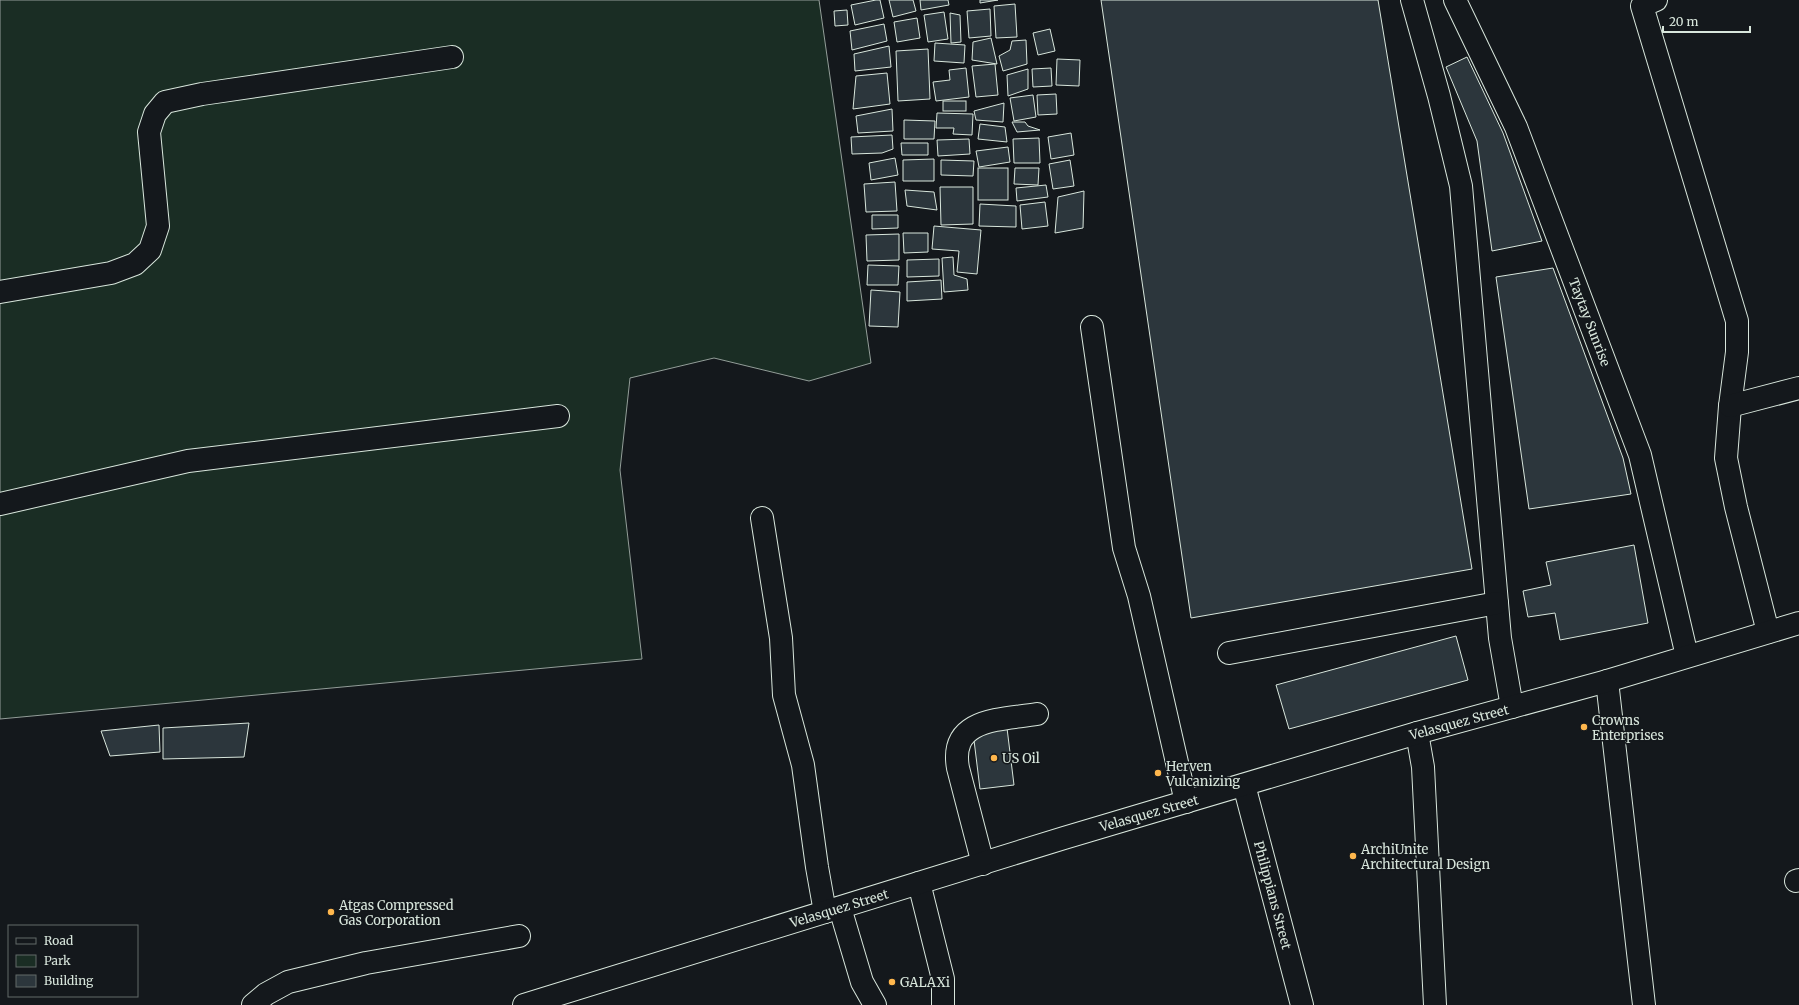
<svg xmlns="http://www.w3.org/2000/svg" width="1799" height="1005" font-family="Merriweather,serif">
<rect width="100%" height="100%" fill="#14181c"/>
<polygon fill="#1a2d24" stroke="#939e99" points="0,0 819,0 871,363 809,381 714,358 630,378 620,470 642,659 0,719"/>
<g fill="#2c363c" stroke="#d8e6dc">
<polygon points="876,0 880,0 884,18 855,25 851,5"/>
<polygon points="889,0 913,0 916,11 893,17"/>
<polygon points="920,0 948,0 949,5 921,10"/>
<polygon points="980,0 998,0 980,3"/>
<polygon points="1101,0 1378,0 1472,569 1191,618"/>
<polygon points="1015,4 1017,37 996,38 994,6"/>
<polygon points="990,9 991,36 969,38 967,11"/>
<polygon points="847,10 848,25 835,26 834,11"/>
<polygon points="944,12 948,39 928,42 924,15"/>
<polygon points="950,13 960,15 961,42 951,43"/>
<polygon points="917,18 920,38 897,42 894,22"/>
<polygon points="884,24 887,41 852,50 850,31"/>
<polygon points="1050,29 1055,51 1038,55 1033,33"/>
<polygon points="991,38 997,64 972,60 973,42"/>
<polygon points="1026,40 1027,64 1003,71 999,56 1010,50 1012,41"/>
<polygon points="935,43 965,45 964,63 934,61"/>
<polygon points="889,46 891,67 855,71 854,54"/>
<polygon points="928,49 930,99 898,101 896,51"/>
<polygon points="1467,57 1503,133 1542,241 1492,251 1477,141 1446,67"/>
<polygon points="1057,59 1080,60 1079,86 1056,85"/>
<polygon points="995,64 998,95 976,97 972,66"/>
<polygon points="966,68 969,97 936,101 933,82 950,80 949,70"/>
<polygon points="1051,68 1052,86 1033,87 1032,69"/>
<polygon points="1028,69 1028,89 1008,96 1007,75"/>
<polygon points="887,73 890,104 853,109 856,76"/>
<polygon points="1056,94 1057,114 1038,115 1037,95"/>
<polygon points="1033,95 1036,117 1014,121 1010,98"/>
<rect x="943" y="101" width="23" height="10"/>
<polygon points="1004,103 1003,122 976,120 974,111"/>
<polygon points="892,109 893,131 858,133 856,116"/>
<polygon points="937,113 973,114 972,135 953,134 954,128 936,128"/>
<polygon points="904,120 935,121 934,139 904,139"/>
<polygon points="1012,122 1025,122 1028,126 1040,130 1017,132"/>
<polygon points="980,124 1005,127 1007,142 978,139"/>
<polygon points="1071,133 1074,155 1051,159 1048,137"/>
<polygon points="892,135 893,149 882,153 852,154 851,137"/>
<polygon points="1039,138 1040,163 1014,163 1013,139"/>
<polygon points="969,139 970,154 938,156 937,140"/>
<polygon points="901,143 928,143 928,155 902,155"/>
<polygon points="1008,147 1010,162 979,167 976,151"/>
<polygon points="895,158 898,175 871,180 869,163"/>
<polygon points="934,159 934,181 903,181 903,160"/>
<polygon points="941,160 974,161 973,176 941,175"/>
<polygon points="1070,160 1074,186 1053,189 1049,164"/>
<rect x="978" y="168" width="30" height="32"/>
<polygon points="1015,168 1039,168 1038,185 1014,184"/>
<polygon points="895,182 897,211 866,212 864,184"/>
<polygon points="1046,185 1048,197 1017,201 1016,188"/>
<polygon points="940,187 973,187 973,224 941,225"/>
<polygon points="905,190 934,192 937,210 907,206"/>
<polygon points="1084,191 1083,228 1055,233 1058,197"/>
<polygon points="1045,202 1048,226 1022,229 1020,205"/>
<polygon points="980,204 1016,206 1016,227 979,226"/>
<polygon points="872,215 898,215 898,228 872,229"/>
<polygon points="934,226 981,230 977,274 957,272 959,251 932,249"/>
<polygon points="903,233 928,233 928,252 904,253"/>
<polygon points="899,234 899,260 867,261 866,235"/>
<polygon points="953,257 954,275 967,279 968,290 944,292 942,258"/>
<polygon points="939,259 939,276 907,277 907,260"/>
<polygon points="868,265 899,266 898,285 867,285"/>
<polygon points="1553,268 1623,458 1631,494 1529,509 1496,277"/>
<polygon points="941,280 942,299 907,301 907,282"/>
<polygon points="871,290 900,292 898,327 869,326"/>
<polygon points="1634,545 1648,623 1560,640 1555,613 1528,617 1523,591 1551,585 1546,562"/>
<polygon points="1456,636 1468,680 1289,729 1276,685"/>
<polygon points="249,723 244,757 163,759 163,728"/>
<polygon points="159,725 160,752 110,756 101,731"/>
<polygon points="1007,728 1014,785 980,789 973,732"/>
</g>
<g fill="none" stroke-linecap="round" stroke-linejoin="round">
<g stroke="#d8e6dc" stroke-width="24">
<g id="minor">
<polyline points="1412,0 1439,96 1461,186 1500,638 1512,707"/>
<polyline points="1455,0 1516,127 1640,455 1687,656"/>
<polyline points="1656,0 1642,6 1737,321 1737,352 1730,406 1726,458 1736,507 1768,632"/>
<polyline points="0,292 111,273 135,264 150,250 158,226 149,132 155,114 165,102 202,94 452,57"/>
<polyline points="1092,327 1124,548 1139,596 1186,802"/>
<polyline points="1730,406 1799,388"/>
<polyline points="0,504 188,461 558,416"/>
<polyline points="762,518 781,638 784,695 803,765 817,867 825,912"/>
<polyline points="1229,653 1497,603"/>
<polyline points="1607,681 1644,1005"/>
<polyline points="1417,733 1423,767 1435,1005"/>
<polyline points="1244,785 1302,1005"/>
<path d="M983,864L958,768C949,717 1002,720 1037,714"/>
<polyline points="1796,881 1799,880"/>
<polyline points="919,883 943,979 943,1005"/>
<polyline points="840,908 862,982 875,1005"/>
<polyline points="253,1005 266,994 288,982 366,963 519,936"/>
</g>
</g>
<g stroke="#d8e6dc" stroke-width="24">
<polyline id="major" points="524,1005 1064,838 1417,733 1607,681 1799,623"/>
</g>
<use href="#minor" stroke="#14181c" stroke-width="22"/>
<use href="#major" stroke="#14181c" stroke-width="22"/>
</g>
<g fill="#ffb74d" stroke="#14181c" stroke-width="1.5">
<circle cx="1584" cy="727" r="4"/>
<circle cx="994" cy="758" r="4"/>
<circle cx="1158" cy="773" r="4"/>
<circle cx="1353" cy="856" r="4"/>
<circle cx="331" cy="912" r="4"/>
<circle cx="892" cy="982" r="4"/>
</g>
<g text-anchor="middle" stroke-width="3" stroke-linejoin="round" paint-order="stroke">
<g font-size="13" fill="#d8e6dc" stroke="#14181c">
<text transform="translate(1590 322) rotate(69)" y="5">Taytay Sunrise</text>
<text transform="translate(1459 722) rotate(-15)" y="5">Velasquez Street</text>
<text transform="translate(1149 813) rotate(-16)" y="5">Velasquez Street</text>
<text transform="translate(1273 895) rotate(75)" y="5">Philippians Street</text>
<text transform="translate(839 908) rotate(-17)" y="5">Velasquez Street</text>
</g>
<g font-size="13" fill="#d8e6dc" stroke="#14181c" text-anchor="start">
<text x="1592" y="725">Crowns<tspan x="1592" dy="15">Enterprises</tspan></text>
<text x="1002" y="763">US Oil</text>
<text x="1166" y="771">Herven<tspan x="1166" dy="15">Vulcanizing</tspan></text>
<text x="1361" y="854">ArchiUnite<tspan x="1361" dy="15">Architectural Design</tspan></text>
<text x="339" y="910">Atgas Compressed<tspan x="339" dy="15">Gas Corporation</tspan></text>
<text x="900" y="987">GALAXi</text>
</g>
</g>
<rect x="8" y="925" width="130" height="72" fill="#14181c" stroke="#626a69"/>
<rect x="16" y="938" width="20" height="6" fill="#14181c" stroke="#626a69"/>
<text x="44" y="945" font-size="12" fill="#d8e6dc">Road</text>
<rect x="16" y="955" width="20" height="12" fill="#1a2d24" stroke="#626a69"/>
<text x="44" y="965" font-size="12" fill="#d8e6dc">Park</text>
<rect x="16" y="975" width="20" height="12" fill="#2c363c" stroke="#626a69"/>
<text x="44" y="985" font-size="12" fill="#d8e6dc">Building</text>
<path d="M1663 26v6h87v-6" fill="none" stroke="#d8e6dc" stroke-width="2"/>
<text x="1669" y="26" font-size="12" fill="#d8e6dc" stroke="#14181c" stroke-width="3" paint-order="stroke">20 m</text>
</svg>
